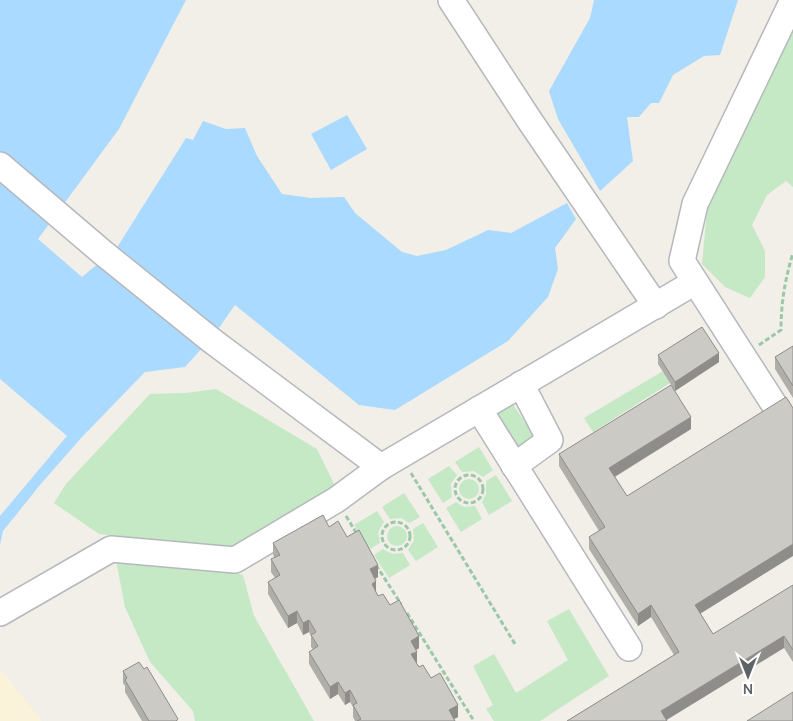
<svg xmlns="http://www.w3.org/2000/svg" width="793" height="721" font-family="Manrope,sans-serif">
<rect width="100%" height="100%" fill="#f1efe8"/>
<g fill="#c5e8c5">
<polygon points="793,22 793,187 786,181 767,195 752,225 765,251 765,277 750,298 725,287 702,264 707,211"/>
<polygon points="663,371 670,383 593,432 584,418"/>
<polygon points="216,389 317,449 336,488 235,547 99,534 54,503 66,484 150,394 185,393"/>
<polygon points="512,403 534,436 534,439 520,448 515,447 497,414 496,408"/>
<polygon points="479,447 493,470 483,477 474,471 462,472 455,462"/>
<polygon points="449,466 457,475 451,484 452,497 443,503 428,479"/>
<polygon points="496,475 512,501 489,515 482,502 486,494 486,481"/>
<circle cx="469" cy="489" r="10"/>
<polygon points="404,493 420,517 409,523 401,518 390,519 382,507"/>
<polygon points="456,502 464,507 475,506 482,519 461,532 446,508"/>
<polygon points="377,511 384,522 378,532 380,543 370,549 354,525"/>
<polygon points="423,523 438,547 416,561 408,550 414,540 413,529"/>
<circle cx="397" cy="536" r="10"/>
<polygon points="383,549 392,554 403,553 410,565 389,578 374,555"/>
<polygon points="115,555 192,561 243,575 254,616 314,721 195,721 193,711 150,662 125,607"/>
<polygon points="569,609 609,676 540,721 494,721 486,709 493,705 473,666 494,654 516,693 568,660 547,621"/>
</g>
<polygon fill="#fbf3d9" points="0,669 38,716 41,721 0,721"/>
<g fill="#aadaff">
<polygon points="0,0 186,0 119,129 38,239 82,277 116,249 186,138 193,140 203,121 226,129 245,128 257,156 282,194 311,198 344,197 355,213 402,252 417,256 446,250 488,230 511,233 567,203 576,219 555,248 558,269 548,297 508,341 395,410 359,405 235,305 214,335 185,367 145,372 81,438 40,485 3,531 0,545 0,516 67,436 0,379"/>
<polygon points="594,0 738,0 720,55 704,56 673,75 659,103 651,103 639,117 627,117 633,161 600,191 558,119 549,91 590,18"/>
<polygon points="347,115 367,149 331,170 311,134"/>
</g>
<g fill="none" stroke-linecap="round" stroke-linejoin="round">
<g stroke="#b5b8bc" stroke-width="28">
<g id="minor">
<polyline points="451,0 530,121 656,306"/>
<polyline points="793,0 695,204 682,261 793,434"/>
<polyline points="0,165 102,252 211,340 381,467"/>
<polyline points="479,409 629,648"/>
<polyline points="514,466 550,440 521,384"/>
<polyline points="0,613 111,549 235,560 336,500 381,467 695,282"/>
</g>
</g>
<g stroke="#9cc7a9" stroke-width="3" stroke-dasharray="5 2.5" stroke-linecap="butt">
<path d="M759,345L781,330C781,303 785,279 793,253"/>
<polyline points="411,473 515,644"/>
<circle cx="469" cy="489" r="14"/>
<polyline points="346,516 357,534"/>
<circle cx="396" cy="536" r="14"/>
<polyline points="376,565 401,604"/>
<polyline points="407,613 474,721"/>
</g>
<use href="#minor" stroke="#fff" stroke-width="25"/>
</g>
<g fill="#afaea9">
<polygon points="793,346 793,398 775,369 775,357"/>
<polygon points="658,355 719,362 675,391 658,364"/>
<polygon points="691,429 615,477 713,634 793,585 793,662 784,648 567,721 674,655 651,617 638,626 589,549 589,537 599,531 559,466 559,454"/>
<polygon points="329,527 347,537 378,577 375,579 376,593 378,596 390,605 419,648 416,650 417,664 419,667 431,678 458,717 454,719 455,721 355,721 353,717 353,707 350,702 345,705 338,694 330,699 309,664 309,652 313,649 311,647 311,636 309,632 303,635 297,623 288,628 268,594 268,582 275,578 271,572 271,559 275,558 273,555 273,543"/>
<polygon points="123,671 178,721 142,721 125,692 125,686 123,683"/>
</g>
<g fill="#8f8d8a">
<polygon points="719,353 719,362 675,391 675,382"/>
<polygon points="691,417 691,429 609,480 609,468"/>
<polygon points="793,544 793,556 695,617 695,605"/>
<polygon points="378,565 378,577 370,581 370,569"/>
<polygon points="376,581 376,593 372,584"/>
<polygon points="651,605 651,617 638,626 638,614"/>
<polygon points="297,611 297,623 288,628 288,616"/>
<polygon points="309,620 309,632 303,635 303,623"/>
<polygon points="419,636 419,648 411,653 411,641"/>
<polygon points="784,636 784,648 665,721 661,711"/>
<polygon points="417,652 417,664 411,654"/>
<polygon points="338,682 338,694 330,699 330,687"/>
<polygon points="350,690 350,702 345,705 345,693"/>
<polygon points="458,705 458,717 450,721 449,710"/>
</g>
<g fill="#cccac5" stroke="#8f8d8a">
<polygon points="702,327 719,353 675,382 658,355"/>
<polygon points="793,346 793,386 775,357"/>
<polygon points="671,385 691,417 609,468 627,496 786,397 793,408 793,544 695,605 713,634 793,585 793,650 784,636 661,711 667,721 567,721 679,652 651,605 638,614 589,537 605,527 559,454"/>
<polygon points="323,515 329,527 338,521 347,537 359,530 378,565 370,569 376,581 372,584 378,596 383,594 390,605 399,600 419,636 411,641 417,652 411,654 419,667 423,665 431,678 440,673 458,705 449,710 455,721 357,721 361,719 353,705 357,703 350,690 345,693 338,682 330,687 309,652 318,646 311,635 316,632 309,620 303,623 297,611 288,616 268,582 280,575 271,559 280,555 273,543"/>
<polygon points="139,662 144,669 147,667 178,719 176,721 149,721 125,680 127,678 123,671"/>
<polygon points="793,692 793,721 747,721"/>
</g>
<g transform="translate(748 676) rotate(180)" stroke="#ffffff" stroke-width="4" paint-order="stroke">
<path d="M0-4L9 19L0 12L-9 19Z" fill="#5f6368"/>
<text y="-8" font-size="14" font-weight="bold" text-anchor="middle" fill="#5f6368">N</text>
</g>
</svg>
